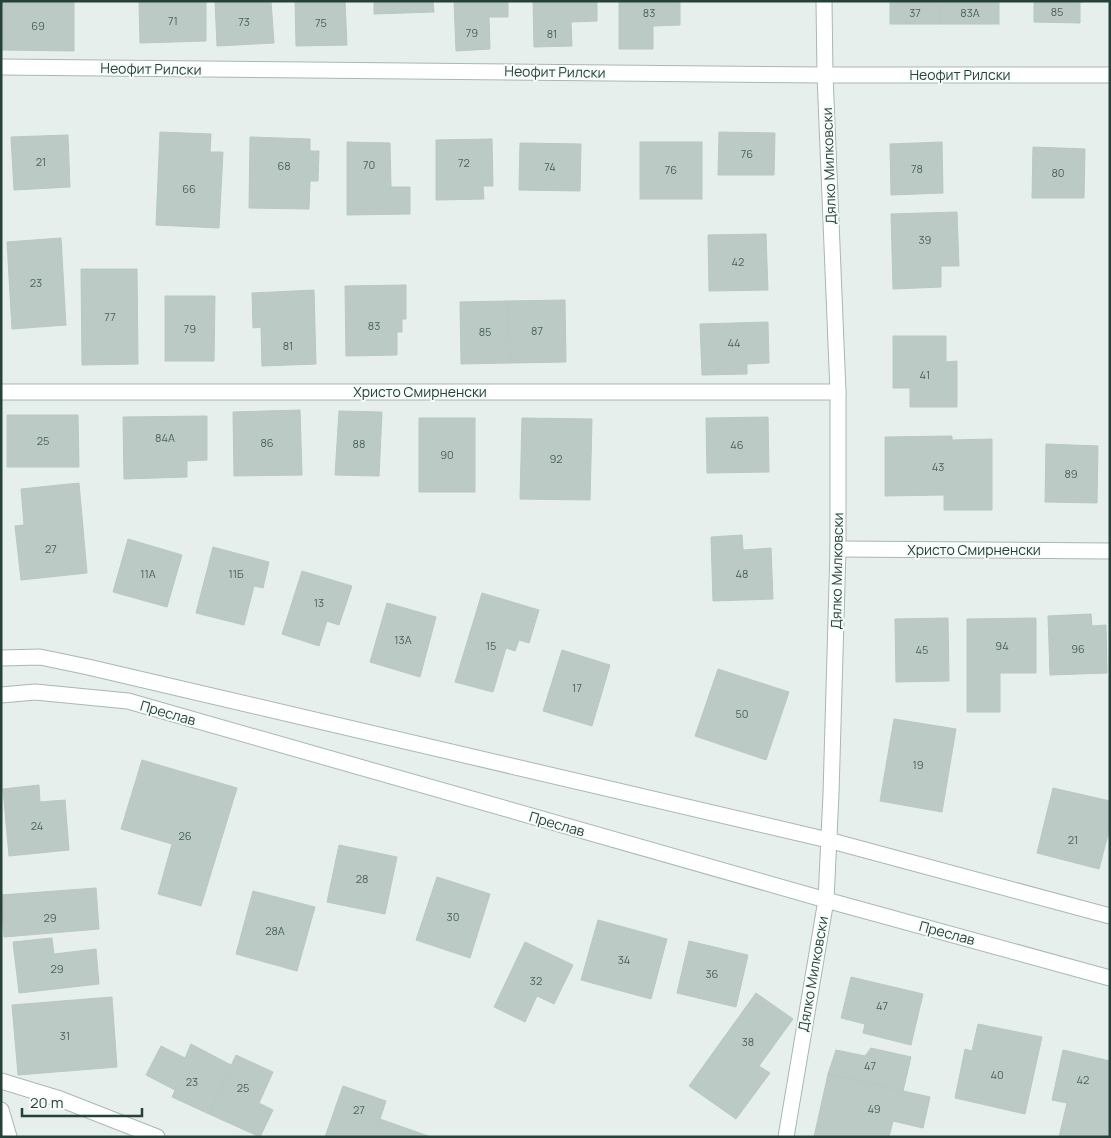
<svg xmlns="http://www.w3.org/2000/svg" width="1111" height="1138" font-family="Manrope,sans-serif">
<rect width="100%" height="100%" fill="#e6efeb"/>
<g fill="#bbcac4" stroke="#b8c9c2">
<polygon points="2,1 74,1 74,51 1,50"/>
<polygon points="139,1 206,1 206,41 140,43"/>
<polygon points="215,1 271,1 274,43 217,46"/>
<polygon points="295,1 345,1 347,45 296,46"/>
<polygon points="374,1 433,1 434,12 374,14"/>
<polygon points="454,1 508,1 508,17 489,17 490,49 456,51"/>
<polygon points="533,1 597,1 597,21 571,22 572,46 534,47"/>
<polygon points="619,1 680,1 680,25 653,26 653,49 619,49"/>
<rect x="890" y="1" width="51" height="23"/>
<rect x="941" y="1" width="58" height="23"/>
<polygon points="1034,1 1093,1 1080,2 1080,23 1034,22"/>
<polygon points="160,132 211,134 210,152 223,152 219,228 156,225"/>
<polygon points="719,132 775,133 774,175 718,175"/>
<polygon points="68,135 70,187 14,190 11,137"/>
<polygon points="250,137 310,139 310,151 319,151 318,181 310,181 309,209 249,208"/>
<polygon points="492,139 493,186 483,186 484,199 436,200 436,140"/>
<polygon points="347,142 390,143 391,187 410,187 410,214 347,215"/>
<rect x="640" y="142" width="62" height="57"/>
<polygon points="942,142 943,193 891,195 890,144"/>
<polygon points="520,143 581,144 580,191 519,190"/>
<polygon points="1033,147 1085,149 1084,198 1032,198"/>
<polygon points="957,212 959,266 941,266 941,287 893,289 891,214"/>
<polygon points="766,234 768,290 709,291 708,235"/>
<polygon points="61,238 66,325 12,329 7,242"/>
<polygon points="81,269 137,269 138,364 82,365"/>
<polygon points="406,285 406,319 402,319 402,332 397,332 397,355 346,356 345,286"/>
<polygon points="314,290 316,364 262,366 261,327 253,328 252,293"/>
<polygon points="165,296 215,296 214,361 165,361"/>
<polygon points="565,300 566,362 510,363 508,301"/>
<polygon points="508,301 510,363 461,364 460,302"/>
<polygon points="768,322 769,363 747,364 747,374 702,375 700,324"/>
<polygon points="893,336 946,336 946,362 957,361 957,407 910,407 910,388 893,388"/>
<polygon points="300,410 302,475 234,476 233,412"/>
<polygon points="339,411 382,412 379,476 335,475"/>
<polygon points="7,415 78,415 79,467 7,467"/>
<polygon points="207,416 207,460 187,461 187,477 124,479 123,417"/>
<polygon points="768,417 769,472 707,473 706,418"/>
<rect x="419" y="418" width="56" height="74"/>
<polygon points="522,418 592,419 590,500 520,499"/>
<polygon points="952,436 952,440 992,439 992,510 944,510 944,495 885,496 885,437"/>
<polygon points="1046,444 1098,446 1097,503 1045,502"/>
<polygon points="79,483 87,573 21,580 15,526 24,525 21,489"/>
<polygon points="742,535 743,550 771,548 773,599 713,601 711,537"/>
<polygon points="128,539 182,555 167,607 113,592"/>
<polygon points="213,547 269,562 263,588 254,586 244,625 196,613"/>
<polygon points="302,571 352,586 339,625 327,621 319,646 282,634"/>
<polygon points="482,593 539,610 529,643 519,640 515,651 506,648 493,692 455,682"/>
<polygon points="387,603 436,617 420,677 370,662"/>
<polygon points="1091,614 1092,626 1106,625 1107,673 1050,675 1048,616"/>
<polygon points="948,618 949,681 896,682 895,619"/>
<polygon points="1036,618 1036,673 1000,673 1000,712 967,712 967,619"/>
<polygon points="562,650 610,665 592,726 543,711"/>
<polygon points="718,669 789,692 766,760 695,736"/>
<polygon points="894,719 956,729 942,812 880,801"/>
<polygon points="142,760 237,788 201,906 158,894 172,844 121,829"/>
<polygon points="39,785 40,802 65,800 69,850 9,856 3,789"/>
<polygon points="1053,788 1110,801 1110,827 1099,869 1037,853"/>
<polygon points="339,845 397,857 385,914 327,902"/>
<polygon points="437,877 490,894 470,958 416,940"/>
<polygon points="96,888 99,929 4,937 1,895"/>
<polygon points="253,891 315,907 297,971 236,954"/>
<polygon points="598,920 667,939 651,999 581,980"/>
<polygon points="52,938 54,954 96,949 99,984 19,993 13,942"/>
<polygon points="689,941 748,955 736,1007 677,993"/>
<polygon points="525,942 573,965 554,1004 537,996 525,1022 494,1007"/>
<polygon points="851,977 923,994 911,1045 863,1033 865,1024 841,1018"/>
<polygon points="756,993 793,1019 759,1066 770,1073 736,1119 689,1086"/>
<polygon points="112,997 117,1067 18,1075 12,1005"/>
<polygon points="978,1024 1042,1037 1025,1114 955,1098 965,1049 972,1051"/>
<polygon points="191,1044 231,1065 209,1114 172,1097 175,1090 146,1075 161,1046 185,1058"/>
<polygon points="871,1048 911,1057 903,1091 828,1074 836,1050 865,1056"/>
<polygon points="1063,1050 1110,1061 1110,1137 1059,1137 1067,1103 1052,1100"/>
<polygon points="236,1055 273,1072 259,1103 273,1110 260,1137 209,1114"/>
<polygon points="828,1074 930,1097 923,1128 893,1121 889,1137 814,1137"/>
<polygon points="343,1086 386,1101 374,1137 325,1137"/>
<polygon points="380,1119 431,1137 374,1137"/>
</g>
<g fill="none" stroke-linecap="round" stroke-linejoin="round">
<g stroke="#a8b8b2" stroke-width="17">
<g id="street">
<polyline points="1,67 825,75 1110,75"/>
<polyline points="1,392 838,392"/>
<polyline points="838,549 1110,551"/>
<polyline points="1,658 40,657 88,667 828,840 1110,916"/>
<polyline points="1,695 35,692 128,701 826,900 1110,978"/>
<polyline points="1,1081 60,1099 157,1137"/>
<polyline points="1,1110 9,1137"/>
<polyline points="786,1137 826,900 831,794 838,549 838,392 825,75 824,1"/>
</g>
</g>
<use href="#street" stroke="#fff" stroke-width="15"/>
</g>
<g text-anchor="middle" stroke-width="4" stroke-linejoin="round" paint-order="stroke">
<g font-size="11" fill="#4a645c">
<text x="1057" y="16">85</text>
<text x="649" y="17">83</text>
<text x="915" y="17">37</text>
<text x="970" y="17">83А</text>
<text x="173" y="25">71</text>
<text x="244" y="26">73</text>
<text x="321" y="27">75</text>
<text x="38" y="30">69</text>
<text x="472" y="37">79</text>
<text x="552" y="38">81</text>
<text x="747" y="158">76</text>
<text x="41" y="166">21</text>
<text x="464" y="167">72</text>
<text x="369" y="169">70</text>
<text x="284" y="170">68</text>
<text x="550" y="171">74</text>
<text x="917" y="173">78</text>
<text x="671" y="174">76</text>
<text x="1058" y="177">80</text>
<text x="189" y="193">66</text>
<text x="925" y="244">39</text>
<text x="738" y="266">42</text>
<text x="36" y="287">23</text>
<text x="110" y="321">77</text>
<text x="374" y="330">83</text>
<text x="190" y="333">79</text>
<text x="537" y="335">87</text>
<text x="485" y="336">85</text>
<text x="734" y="347">44</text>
<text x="288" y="350">81</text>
<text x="925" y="379">41</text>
<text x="165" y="442">84А</text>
<text x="43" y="445">25</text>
<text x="267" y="447">86</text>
<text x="359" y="448">88</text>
<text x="737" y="449">46</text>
<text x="447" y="459">90</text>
<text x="556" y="463">92</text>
<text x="938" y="471">43</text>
<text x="1071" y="478">89</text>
<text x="51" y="553">27</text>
<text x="148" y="578">11А</text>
<text x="236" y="578">11Б</text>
<text x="742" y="578">48</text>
<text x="319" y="607">13</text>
<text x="403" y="644">13А</text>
<text x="491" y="650">15</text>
<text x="1002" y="650">94</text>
<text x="1078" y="653">96</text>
<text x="922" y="654">45</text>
<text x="577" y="692">17</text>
<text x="742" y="718">50</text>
<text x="918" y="769">19</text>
<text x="37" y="830">24</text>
<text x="185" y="840">26</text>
<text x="1073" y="844">21</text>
<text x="362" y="883">28</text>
<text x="453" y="921">30</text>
<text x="50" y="922">29</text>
<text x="275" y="935">28А</text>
<text x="624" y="964">34</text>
<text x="57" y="973">29</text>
<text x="712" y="978">36</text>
<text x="536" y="985">32</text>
<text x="882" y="1010">47</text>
<text x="65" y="1040">31</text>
<text x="748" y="1046">38</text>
<text x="870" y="1070">47</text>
<text x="997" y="1079">40</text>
<text x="1083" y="1084">42</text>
<text x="192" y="1086">23</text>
<text x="243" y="1092">25</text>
<text x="874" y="1113">49</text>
<text x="359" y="1114">27</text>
</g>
<g font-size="14" fill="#24423a" stroke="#f7fbf9">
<text transform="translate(151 69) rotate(1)" y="5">Неофит Рилски</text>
<text transform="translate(555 72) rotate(1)" y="5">Неофит Рилски</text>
<text x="960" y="80">Неофит Рилски</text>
<text transform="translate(829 166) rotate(-92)" y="5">Дялко Милковски</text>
<text x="420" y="397">Христо Смирненски</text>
<text x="974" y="555">Христо Смирненски</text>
<text transform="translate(837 571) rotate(-89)" y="5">Дялко Милковски</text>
<text transform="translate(168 713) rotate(16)" y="5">Преслав</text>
<text transform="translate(557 824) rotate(16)" y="5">Преслав</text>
<text transform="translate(947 933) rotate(15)" y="5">Преслав</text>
<text transform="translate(813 974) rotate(-80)" y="5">Дялко Милковски</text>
</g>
</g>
<rect width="1111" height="1138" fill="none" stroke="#24423a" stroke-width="5"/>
<path d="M22 1108v8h120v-8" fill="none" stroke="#24423a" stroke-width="2.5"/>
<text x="30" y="1108" font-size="15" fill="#24423a" stroke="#f7fbf9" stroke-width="4" paint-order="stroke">20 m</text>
</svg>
